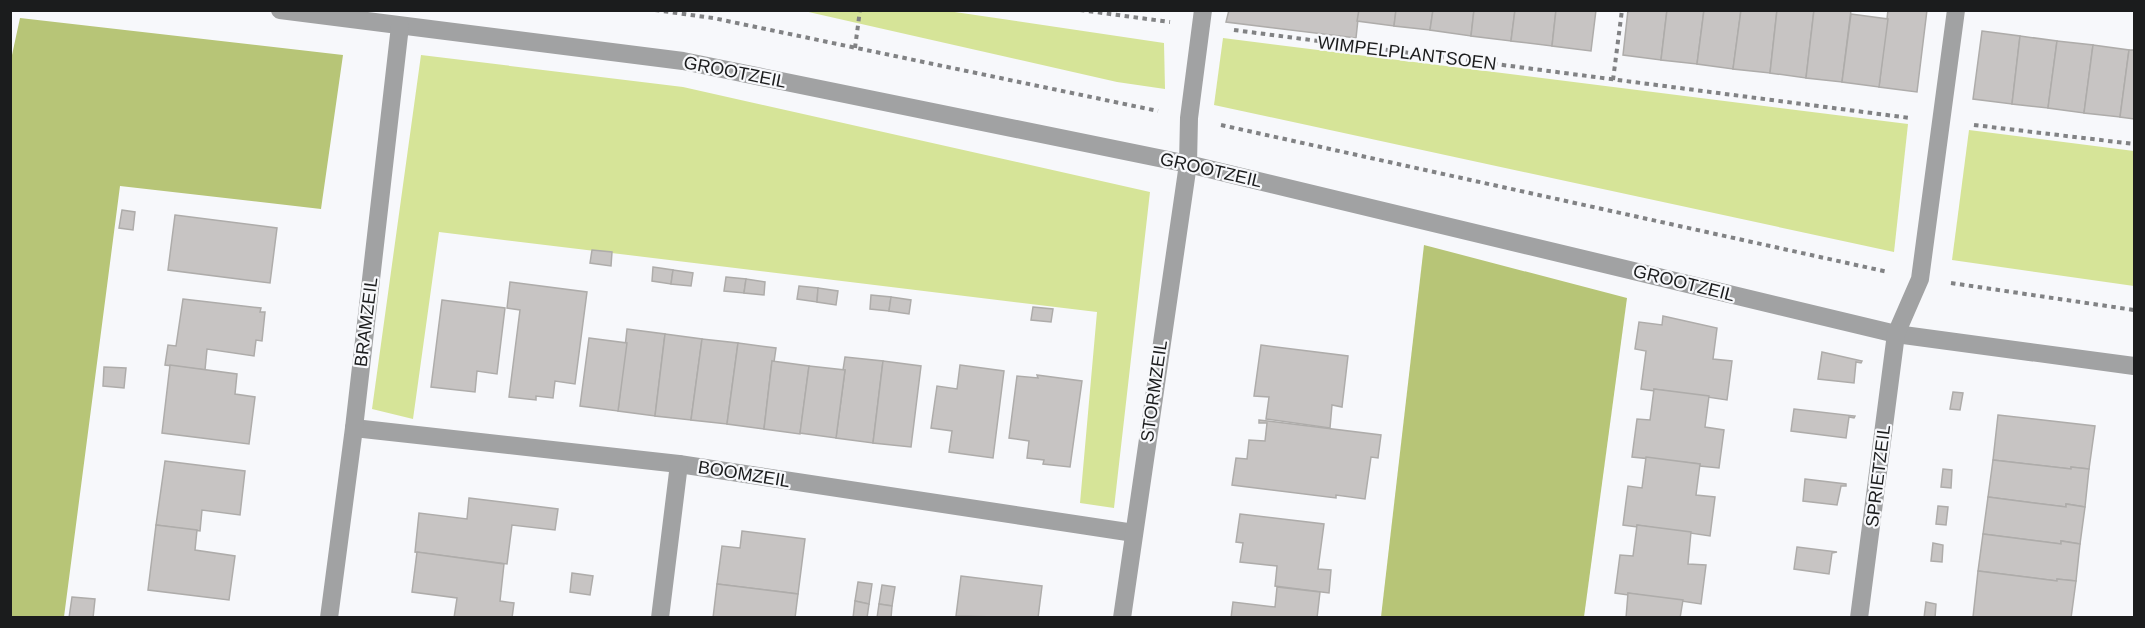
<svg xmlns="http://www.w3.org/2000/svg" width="2145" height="628" font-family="Helvetica,sans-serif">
<rect width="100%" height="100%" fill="#f7f8fb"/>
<g fill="#d6e498">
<polygon points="804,11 948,11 1164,43 1165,89 1117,82"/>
<polygon points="1223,38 1908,124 1894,252 1214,105"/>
<polygon points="421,55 683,87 1150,192 1114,508 1080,503 1097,312 439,232 413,419 372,409"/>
<polygon points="1969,130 2134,151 2134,286 1952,260"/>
</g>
<g fill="#b7c577">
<polygon points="20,18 343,55 321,209 120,186 64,617 11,617 10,55 12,55"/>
<polygon points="1424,245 1627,298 1584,617 1381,617"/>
</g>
<g fill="#c7c4c3" stroke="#aeacaa" stroke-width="1.5">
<polygon points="1229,10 1359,10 1356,38 1226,22"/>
<polygon points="1359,10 1396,10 1394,26 1357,21"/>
<polygon points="1396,10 1433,10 1430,30 1394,26"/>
<polygon points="1433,10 1474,10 1471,36 1430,30"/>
<polygon points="1474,10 1515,10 1511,41 1471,36"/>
<polygon points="1515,10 1556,10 1552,46 1511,41"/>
<polygon points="1556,10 1596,10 1591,51 1552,46"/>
<polygon points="1628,10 1667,10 1661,60 1623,55"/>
<polygon points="1667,10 1704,10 1697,64 1661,60"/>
<polygon points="1704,10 1741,10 1733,69 1697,64"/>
<polygon points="1741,10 1777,10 1770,73 1733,69"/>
<polygon points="1777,10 1814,10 1806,78 1770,73"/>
<polygon points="1814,10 1851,10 1842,82 1806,78"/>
<polygon points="1888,10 1927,10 1917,92 1879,87"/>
<polygon points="1851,14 1888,19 1879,87 1842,82"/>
<polygon points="1982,31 2020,36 2012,104 1973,99"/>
<polygon points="2020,36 2057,41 2048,108 2012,104"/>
<polygon points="2057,41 2093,45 2084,113 2048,108"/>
<polygon points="2093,45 2129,50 2120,117 2084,113"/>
<polygon points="2129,50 2134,50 2134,119 2120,117"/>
<polygon points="122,210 135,212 133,230 119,228"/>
<polygon points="175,215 277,228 270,283 168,270"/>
<polygon points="592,250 612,252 611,266 590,263"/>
<polygon points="653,267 673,270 671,284 652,281"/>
<polygon points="673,270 693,273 691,286 671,284"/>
<polygon points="726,277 746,279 744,293 724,291"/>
<polygon points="746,279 765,282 764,295 744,293"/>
<polygon points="510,282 587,292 575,384 555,381 553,398 536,396 536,400 509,397 520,310 507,308"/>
<polygon points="799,286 818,288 817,302 797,299"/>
<polygon points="818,288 838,291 836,305 817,302"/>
<polygon points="871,295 891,297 889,311 870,309"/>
<polygon points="891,297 911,300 909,314 889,311"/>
<polygon points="183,299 261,308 260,312 265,312 262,341 256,340 254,356 207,349 205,370 165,365 168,345 176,346"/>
<polygon points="442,300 505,308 497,374 477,371 475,392 431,387"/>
<polygon points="1033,307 1053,309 1051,322 1031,320"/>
<polygon points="1663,316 1717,328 1713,359 1732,361 1727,400 1654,389 1654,391 1641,389 1646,351 1635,349 1639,322 1662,325"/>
<polygon points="627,329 665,334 655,416 618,411"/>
<polygon points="665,334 702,339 691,420 655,416"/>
<polygon points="589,338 627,343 618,411 580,406"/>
<polygon points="702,339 738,343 727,424 691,420"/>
<polygon points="738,343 776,348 774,362 772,361 764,429 727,424"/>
<polygon points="1261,345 1348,356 1342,407 1332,405 1330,428 1266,419 1269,397 1254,396"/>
<polygon points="1822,352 1862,361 1861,363 1856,362 1854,383 1818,379"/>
<polygon points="845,357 883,361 873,443 836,438 845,370 843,370"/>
<polygon points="772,361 809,366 800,434 764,429"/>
<polygon points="883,361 921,366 911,447 873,443"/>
<polygon points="170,365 237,374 235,394 255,397 249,444 162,433"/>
<polygon points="960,365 1004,371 993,458 949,452 952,431 931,428 937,386 957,389"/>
<polygon points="809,366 845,370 836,438 800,433"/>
<polygon points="104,367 126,368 124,388 103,386"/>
<polygon points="1037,375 1082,381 1070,467 1043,464 1044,460 1027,458 1029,441 1009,438 1017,376 1038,378"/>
<polygon points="1654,389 1709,396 1705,427 1724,430 1719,468 1700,466 1700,464 1632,457 1637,419 1650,420"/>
<polygon points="1953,392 1963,393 1960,410 1950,409"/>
<polygon points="1794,409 1855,416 1854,418 1849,417 1846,438 1791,431"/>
<polygon points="1998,415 2095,426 2089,469 2071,467 2071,469 1993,460"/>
<polygon points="1259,420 1381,435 1378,458 1371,457 1365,499 1336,495 1336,498 1232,485 1236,458 1247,459 1249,440 1265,441 1267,423 1259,423"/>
<polygon points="1646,457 1700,464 1696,495 1715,497 1710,536 1637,525 1637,527 1623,525 1628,486 1642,488"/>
<polygon points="1993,460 2071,469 2071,467 2089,469 2085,507 2066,504 2066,507 1988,497"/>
<polygon points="165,461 245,471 240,515 202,510 200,531 156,525"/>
<polygon points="1943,469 1952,470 1951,488 1941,487"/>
<polygon points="1805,479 1846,484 1846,486 1841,486 1837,505 1803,501"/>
<polygon points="1988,497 2066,507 2066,504 2085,507 2080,544 2061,541 2061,544 1983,534"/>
<polygon points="469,498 558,509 555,530 512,525 507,564 415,552 419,513 467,519"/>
<polygon points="1938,506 1948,507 1946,525 1936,524"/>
<polygon points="1240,514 1324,524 1318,569 1331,570 1329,593 1275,586 1277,566 1240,562 1243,543 1236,542"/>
<polygon points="156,525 197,530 195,550 235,556 229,600 148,590"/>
<polygon points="1637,525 1691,532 1688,564 1706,565 1701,604 1628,593 1628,595 1615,593 1620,555 1633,556"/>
<polygon points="742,531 805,539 798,594 717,584 722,546 740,548"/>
<polygon points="1983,534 2061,544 2061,541 2080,544 2076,581 2057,579 2057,581 1978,571"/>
<polygon points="1933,543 1943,545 1942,562 1931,561"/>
<polygon points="1797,547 1837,552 1832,553 1829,574 1794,569"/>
<polygon points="417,552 504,564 500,601 514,603 512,618 454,618 457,598 412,592"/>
<polygon points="1978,571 2057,581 2057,579 2076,581 2071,618 1973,617"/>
<polygon points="572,573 593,576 590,595 570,592"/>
<polygon points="961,576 1042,586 1038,618 956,616"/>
<polygon points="858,582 872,584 869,604 855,601"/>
<polygon points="717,584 798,594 795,618 713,618"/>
<polygon points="882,585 895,587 892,606 879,604"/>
<polygon points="1277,587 1320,592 1317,618 1231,618 1233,602 1275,607"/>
<polygon points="1628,593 1683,600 1680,618 1626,618"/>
<polygon points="72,597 95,599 93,618 69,618"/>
<polygon points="855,601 869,604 867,618 853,618"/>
<polygon points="1926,602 1936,604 1935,618 1924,618"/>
<polygon points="879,604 892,606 891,618 877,618"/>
</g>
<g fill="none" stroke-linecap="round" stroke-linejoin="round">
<g stroke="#818284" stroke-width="4" stroke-dasharray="4.5 4.5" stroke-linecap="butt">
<polyline points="655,10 713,18 1158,111"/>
<polyline points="1080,10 1170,22"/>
<polyline points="1234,30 1910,118"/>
<polyline points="855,48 860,10"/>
<polyline points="1613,80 1622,10"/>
<polyline points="1221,125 1888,272"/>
<polyline points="1974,125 2134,144"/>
<polyline points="1951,283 2134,310"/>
</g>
<g stroke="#a1a2a3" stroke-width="18">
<polyline points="280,10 683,61 1188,164 1896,334 2134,366"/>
<polyline points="354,428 679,464 1134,533"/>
<polyline points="329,618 354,428 400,26"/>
<polyline points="660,618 679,464"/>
<polyline points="1122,618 1188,164 1189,118 1203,10"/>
<polyline points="1859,618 1896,334 1920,279 1956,10"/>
</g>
</g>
<g text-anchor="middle" stroke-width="4.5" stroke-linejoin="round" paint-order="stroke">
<g font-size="18" fill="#1b1c1d" stroke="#f7f8fb">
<text transform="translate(1407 53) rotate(7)" y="6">WIMPELPLANTSOEN</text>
<text transform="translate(735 72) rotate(11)" y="6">GROOTZEIL</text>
<text transform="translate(1211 170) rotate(13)" y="6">GROOTZEIL</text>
<text transform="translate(1684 283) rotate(14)" y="6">GROOTZEIL</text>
<text transform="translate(366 322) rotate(-83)" y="6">BRAMZEIL</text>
<text transform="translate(1154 391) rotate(-82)" y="6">STORMZEIL</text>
<text transform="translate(744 474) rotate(9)" y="6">BOOMZEIL</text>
<text transform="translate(1878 476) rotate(-83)" y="6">SPRIETZEIL</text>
</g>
</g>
<rect width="2145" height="628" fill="none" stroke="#1b1c1d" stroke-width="24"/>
</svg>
